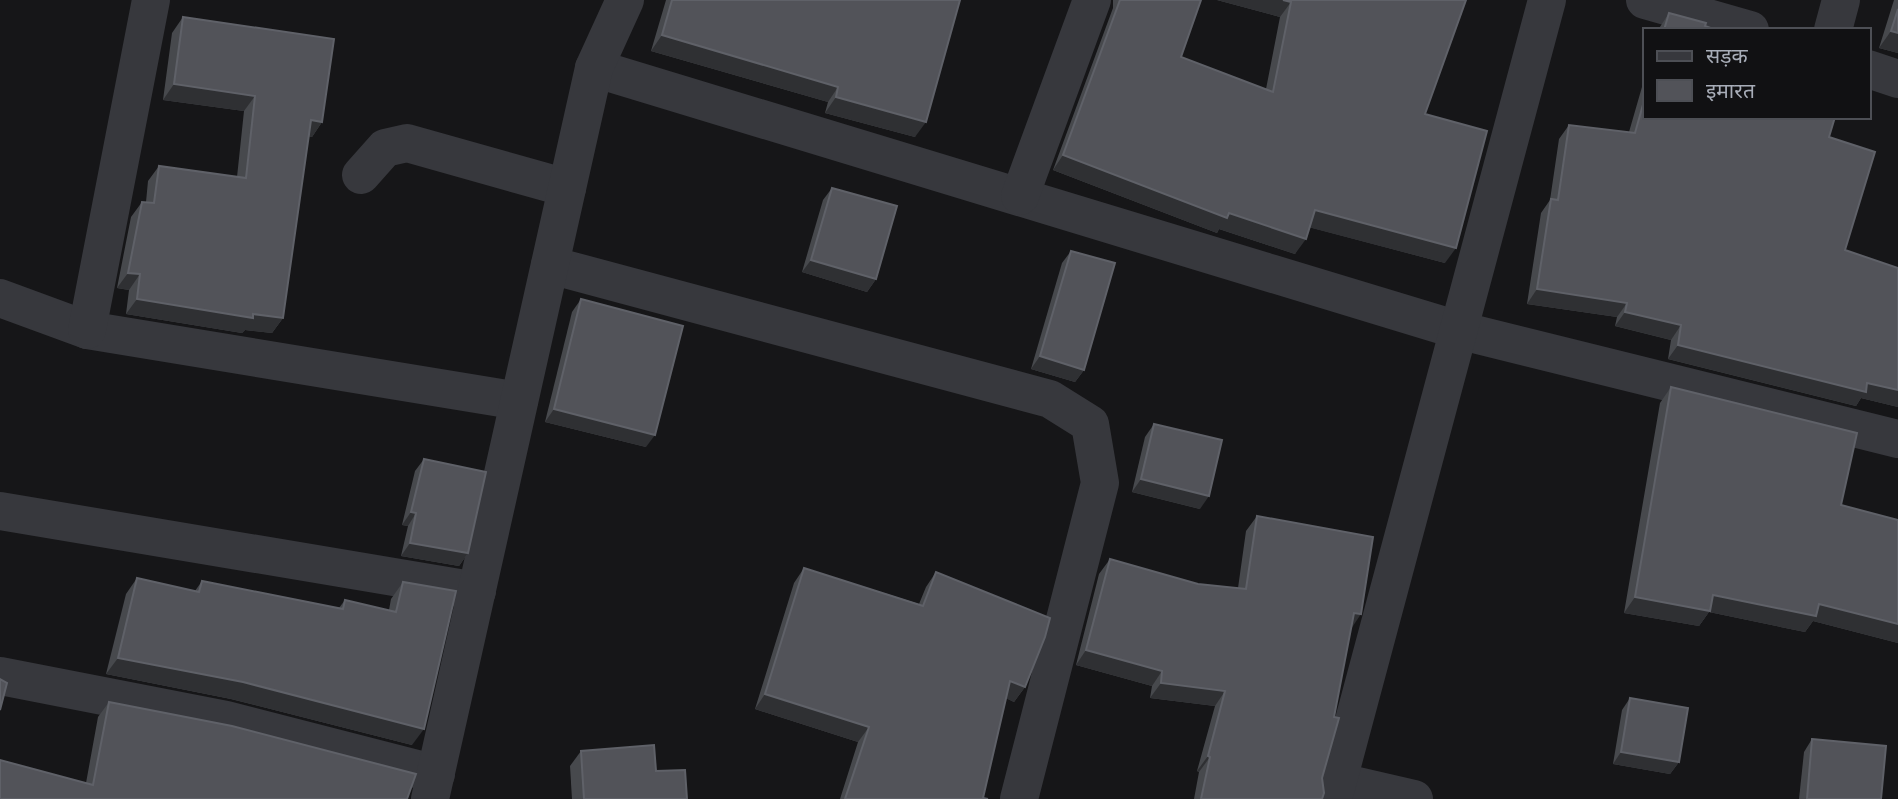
<svg xmlns="http://www.w3.org/2000/svg" width="1898" height="799" font-family="'Exo 2','Noto Sans Devanagari',sans-serif">
<rect width="100%" height="100%" fill="#161618"/>
<g fill="none" stroke-linecap="round" stroke-linejoin="round">
<g stroke="#37383d" stroke-width="38">
<polyline points="1645,0 1750,30"/>
<polyline points="1833,30 1841,0"/>
<polyline points="594,68 1458,330 1898,439"/>
<polyline points="1868,69 1898,79"/>
<polyline points="361,175 385,148 407,143 567,188"/>
<polyline points="1020,196 1092,0"/>
<polyline points="550,265 1050,399 1090,424 1100,483 1019,799"/>
<polyline points="0,298 87,330 519,401"/>
<polyline points="87,330 151,0"/>
<polyline points="0,511 477,591"/>
<polyline points="0,676 226,720 436,774"/>
<polyline points="1336,781 1414,799"/>
<polyline points="430,799 594,68 625,0"/>
<polyline points="1333,799 1547,0"/>
</g>
</g>
<g fill="#47494d">
<polygon points="666,0 960,0 915,137 825,113 828,102 651,51"/>
<polygon points="1113,0 1201,0 1181,57 1266,89 1280,17 1217,0 1466,0 1425,114 1445,263 1309,227 1295,254 1219,229 1217,233 1053,170 1113,8"/>
<polygon points="1894,0 1898,0 1898,53 1879,48"/>
<polygon points="1669,13 1705,26 1716,30 1658,30"/>
<polygon points="183,17 322,122 312,137 308,136 283,318 272,333 245,330 242,333 126,314 129,290 117,288 131,217 142,202 146,202 148,181 159,166 237,177 244,111 163,100 172,33"/>
<polygon points="1644,80 1644,117 1829,137 1845,250 1898,268 1898,407 1861,398 1856,406 1668,359 1671,340 1615,326 1617,317 1527,304 1541,213 1550,200 1559,139 1569,125 1629,132"/>
<polygon points="832,188 876,279 867,292 802,272 823,200"/>
<polygon points="1071,251 1084,370 1075,382 1031,369 1062,263"/>
<polygon points="581,299 646,447 545,422 572,312"/>
<polygon points="1671,387 1841,505 1898,520 1898,643 1813,621 1805,632 1709,612 1699,626 1624,613 1660,403"/>
<polygon points="1154,424 1200,509 1132,492 1145,437"/>
<polygon points="424,459 468,553 459,566 401,556 408,526 402,525 415,471"/>
<polygon points="1257,516 1351,629 1322,778 1322,799 1194,799 1199,772 1197,771 1215,706 1150,698 1152,686 1076,665 1099,574 1110,559 1198,584 1238,588 1246,531"/>
<polygon points="804,568 919,604 926,587 936,572 1025,687 1014,702 1006,698 983,798 988,799 840,799 858,742 755,709 794,583"/>
<polygon points="137,578 195,591 202,581 339,608 345,600 389,610 391,599 403,582 412,745 231,699 106,674 126,594"/>
<polygon points="1630,698 1679,762 1670,774 1613,764 1622,710"/>
<polygon points="109,702 407,799 0,799 86,783 98,717"/>
<polygon points="1812,739 1881,799 1799,799 1804,752"/>
<polygon points="581,751 656,771 687,799 572,799 570,766"/>
</g>
<g fill="#2f3033">
<polygon points="1217,0 1283,0 1291,2 1280,17"/>
<polygon points="1891,31 1898,33 1898,53 1879,48"/>
<polygon points="662,35 838,87 828,102 651,51"/>
<polygon points="174,84 255,96 244,111 163,100"/>
<polygon points="836,97 926,122 915,137 825,113"/>
<polygon points="311,120 322,122 312,137 300,135"/>
<polygon points="1063,155 1229,213 1306,239 1295,254 1219,229 1217,233 1053,170"/>
<polygon points="1315,210 1456,248 1445,263 1304,226"/>
<polygon points="811,260 876,279 867,292 802,272"/>
<polygon points="128,273 140,274 129,290 117,288"/>
<polygon points="1537,289 1627,303 1617,317 1527,304"/>
<polygon points="137,299 253,314 283,318 272,333 245,330 242,333 126,314"/>
<polygon points="1625,312 1681,325 1671,340 1615,326"/>
<polygon points="1678,345 1867,383 1898,390 1898,407 1861,398 1856,406 1668,359"/>
<polygon points="1040,356 1084,370 1075,382 1031,369"/>
<polygon points="554,409 655,435 646,447 545,422"/>
<polygon points="1141,479 1209,496 1200,509 1132,492"/>
<polygon points="411,512 416,513 408,526 402,525"/>
<polygon points="410,543 468,553 459,566 401,556"/>
<polygon points="1713,595 1819,604 1898,624 1898,643 1813,621 1805,632 1709,612 1699,626 1624,613 1635,597"/>
<polygon points="1354,613 1361,614 1351,629"/>
<polygon points="1086,650 1162,671 1152,686 1076,665"/>
<polygon points="118,658 243,682 424,729 412,745 231,699 106,674"/>
<polygon points="1010,681 1025,687 1014,702 999,695"/>
<polygon points="1161,683 1225,691 1215,706 1150,698"/>
<polygon points="765,694 869,727 858,742 755,709"/>
<polygon points="1621,752 1679,762 1670,774 1613,764"/>
<polygon points="1208,756 1210,757 1199,772 1197,771"/>
</g>
<g fill="#525359" stroke="#5f6168" stroke-width="2">
<polygon points="672,0 960,0 926,122 836,97 838,87 662,35"/>
<polygon points="1120,0 1201,0 1181,57 1273,92 1291,2 1283,0 1466,0 1425,114 1487,131 1456,248 1315,210 1306,239 1229,213 1227,218 1063,155"/>
<polygon points="1898,9 1898,33 1891,31"/>
<polygon points="1669,13 1706,23 1705,26 1716,30 1664,30"/>
<polygon points="183,17 334,39 322,122 311,120 283,318 253,314 253,318 137,299 140,274 128,273 142,202 154,203 159,166 246,178 255,96 174,84"/>
<polygon points="1644,101 1644,117 1835,117 1829,137 1875,152 1845,250 1898,268 1898,390 1867,383 1866,392 1678,345 1681,325 1625,312 1627,303 1537,289 1551,199 1558,200 1569,125 1635,133"/>
<polygon points="832,188 897,206 876,279 811,260"/>
<polygon points="1071,251 1115,263 1084,370 1040,356"/>
<polygon points="581,299 683,326 655,435 554,409"/>
<polygon points="1671,387 1857,433 1841,505 1898,520 1898,624 1819,604 1816,616 1713,595 1710,611 1635,597"/>
<polygon points="1154,424 1222,440 1209,496 1141,479"/>
<polygon points="424,459 486,472 468,553 410,543 416,513 411,512"/>
<polygon points="1257,516 1373,537 1361,614 1354,613 1334,717 1339,718 1322,778 1324,793 1322,799 1201,799 1210,757 1208,756 1225,691 1161,683 1162,671 1086,650 1110,559 1198,584 1246,589"/>
<polygon points="804,568 923,606 936,572 1050,618 1045,637 1025,687 1010,681 983,798 988,799 845,799 869,727 765,694"/>
<polygon points="137,578 199,592 202,581 343,609 345,600 396,612 403,582 456,591 424,729 243,682 118,658"/>
<polygon points="0,679 7,683 0,710"/>
<polygon points="1630,698 1688,708 1679,762 1621,752"/>
<polygon points="109,702 232,726 416,774 407,799 0,799 0,760 93,785"/>
<polygon points="1812,739 1886,746 1881,799 1807,799"/>
<polygon points="654,745 656,771 685,770 687,799 584,799 581,751"/>
</g>
<rect x="1643" y="28" width="228" height="91" fill="#111113" stroke="#4d4f55" stroke-width="2"/>
<rect x="1657" y="51" width="35" height="10" fill="#37383d" stroke="#4d4f55" stroke-width="2"/>
<text x="1706" y="63" font-size="21" fill="#a8adb8">सड़क</text>
<rect x="1657" y="80" width="35" height="21" fill="#525359" stroke="#4d4f55" stroke-width="2"/>
<text x="1706" y="98" font-size="21" fill="#a8adb8">इमारत</text>
</svg>
